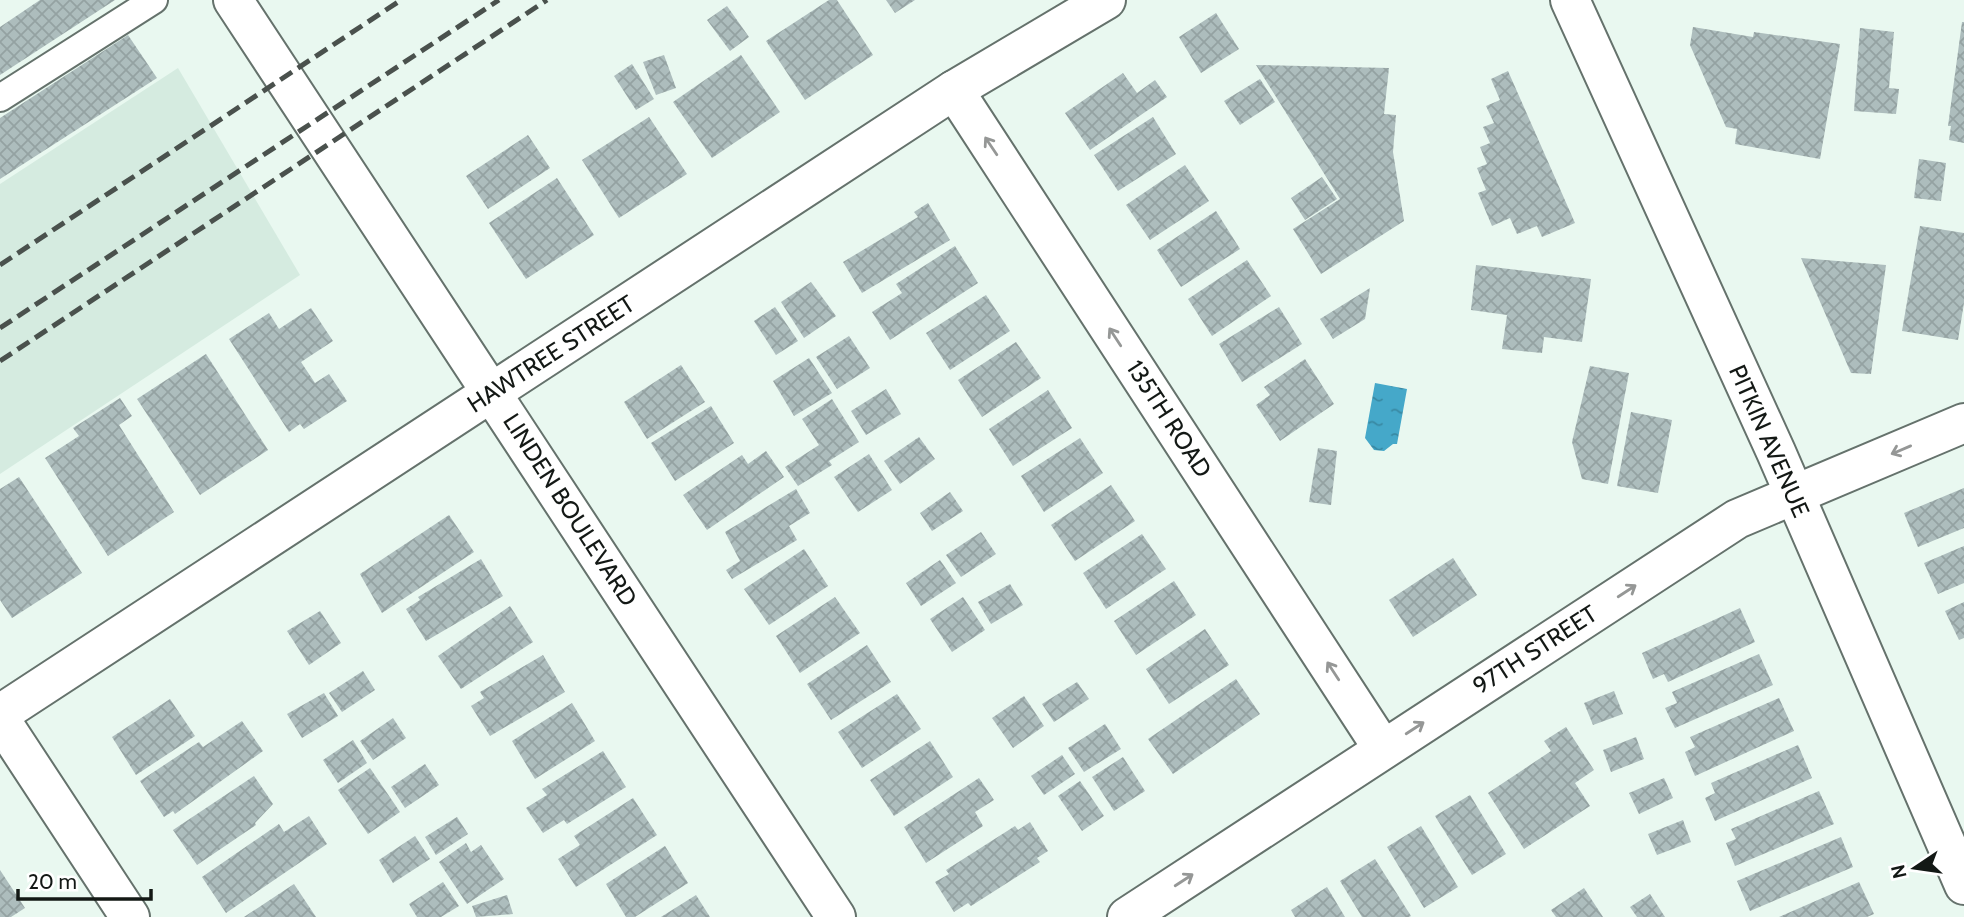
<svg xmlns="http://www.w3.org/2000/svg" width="1964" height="917" font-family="Cabin,sans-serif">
<defs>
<pattern id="water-ripples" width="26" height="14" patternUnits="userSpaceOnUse" patternTransform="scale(1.75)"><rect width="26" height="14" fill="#45a8c9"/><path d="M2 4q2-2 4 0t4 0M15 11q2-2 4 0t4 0" fill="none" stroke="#3888a2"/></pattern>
<pattern id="building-cross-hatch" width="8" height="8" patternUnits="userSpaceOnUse" patternTransform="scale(1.75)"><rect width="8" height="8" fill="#adbdbd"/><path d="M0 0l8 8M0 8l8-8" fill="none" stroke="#94a2a2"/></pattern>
</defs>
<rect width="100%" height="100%" fill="#e9f8f0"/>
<polygon fill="#d5ebe0" points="178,68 300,275 0,474 0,184"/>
<polygon fill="url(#water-ripples)" points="1375,383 1407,389 1397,444 1393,444 1384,451 1374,450 1365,438"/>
<g fill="url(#building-cross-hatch)">
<polygon points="40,0 115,0 0,75 0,27"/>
<polygon points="829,0 837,0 873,55 805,100 766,41"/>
<polygon points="886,0 915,0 895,13"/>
<polygon points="727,6 749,37 730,51 707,20"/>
<polygon points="1216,13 1239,49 1201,73 1179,37"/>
<polygon points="1962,22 1964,22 1964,143 1949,140 1951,126 1948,126"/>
<polygon points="1693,27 1753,37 1754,32 1840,44 1820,159 1735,144 1737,129 1726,127 1690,45"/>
<polygon points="1860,28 1894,32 1889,88 1899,89 1896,114 1854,111"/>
<polygon points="128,35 157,78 0,179 0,118"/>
<polygon points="664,55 676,88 656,95 643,62"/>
<polygon points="741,55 780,112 712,158 673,102"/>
<polygon points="632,64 654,99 636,110 614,76"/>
<polygon points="1256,65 1389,68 1384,114 1396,115 1393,152 1404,221 1321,274 1293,229 1340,199"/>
<polygon points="1508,71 1575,223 1542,237 1537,226 1517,234 1510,218 1492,226 1478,193 1486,190 1477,168 1487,164 1480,147 1490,143 1483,127 1494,123 1486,106 1500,100 1491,79"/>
<polygon points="1123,73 1137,93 1155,80 1167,97 1090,150 1065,113"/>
<polygon points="1260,79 1275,102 1240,125 1224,101"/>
<polygon points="649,117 687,174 619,218 582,160"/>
<polygon points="1153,117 1176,154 1118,191 1094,155"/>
<polygon points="528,135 550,168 488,209 466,176"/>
<polygon points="1919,159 1946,163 1941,201 1914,198"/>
<polygon points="1185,165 1209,201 1150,240 1126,205"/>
<polygon points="1322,177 1337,199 1305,220 1291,198"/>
<polygon points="557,178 594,235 526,279 489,223"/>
<polygon points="928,203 950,240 862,293 843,262 918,217 914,212"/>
<polygon points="1216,211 1240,249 1181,287 1157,250"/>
<polygon points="1920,226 1964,233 1964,303 1958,340 1902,331"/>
<polygon points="955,246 978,283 890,340 872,312 902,293 896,284"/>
<polygon points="1801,258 1886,265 1871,374 1851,373"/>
<polygon points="1247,260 1271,296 1212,336 1188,299"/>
<polygon points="1476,265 1591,279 1582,342 1544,337 1542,353 1502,349 1507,315 1471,310"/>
<polygon points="811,282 836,316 804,338 781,302"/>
<polygon points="1370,288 1365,319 1333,339 1320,319"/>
<polygon points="986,295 1010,331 950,370 926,333"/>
<polygon points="775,307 798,341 776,355 754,321"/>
<polygon points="1279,307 1302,344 1242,382 1219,344"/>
<polygon points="311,308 333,341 301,362 315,383 329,374 347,401 304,429 300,424 289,432 229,339 269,313 279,329"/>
<polygon points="849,336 870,368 837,389 816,357"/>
<polygon points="1016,342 1041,378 982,417 958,380"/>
<polygon points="206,354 268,450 200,495 137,399"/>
<polygon points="809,358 832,393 794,416 773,381"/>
<polygon points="1305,359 1334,404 1280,441 1256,405 1270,395 1264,387"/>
<polygon points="681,365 705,402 647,439 624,402"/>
<polygon points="1590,366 1629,373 1608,484 1582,479 1572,442"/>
<polygon points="886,389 901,414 866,435 851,411"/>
<polygon points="1048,390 1072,428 1013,466 989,429"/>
<polygon points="120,398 132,416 119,425 174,512 108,556 45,458 79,436 73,428"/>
<polygon points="832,399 859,442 829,461 832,465 798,486 785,467 819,445 802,419"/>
<polygon points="711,406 734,443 675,481 651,443"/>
<polygon points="1631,412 1672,420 1658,493 1617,486"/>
<polygon points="919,437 935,459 900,484 884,461"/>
<polygon points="1080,438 1103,473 1044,512 1021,476"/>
<polygon points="1318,448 1337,451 1331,505 1309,502"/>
<polygon points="766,451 784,477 707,530 683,495 742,455 748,464"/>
<polygon points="869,454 892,490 858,512 834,477"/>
<polygon points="19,477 82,573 12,618 0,600 0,489"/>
<polygon points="1111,485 1135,521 1075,561 1051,525"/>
<polygon points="1964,488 1964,528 1918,547 1904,513"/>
<polygon points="796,489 810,513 789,526 797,540 732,579 726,570 740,561 725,532"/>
<polygon points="950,492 963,511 932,531 920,513"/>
<polygon points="449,515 474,552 382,613 360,574"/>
<polygon points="981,532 996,554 961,577 946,555"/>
<polygon points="1142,534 1166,569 1106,609 1083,573"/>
<polygon points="1964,546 1964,583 1938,594 1924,563"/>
<polygon points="804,549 828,586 769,625 744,589"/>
<polygon points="1453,558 1477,595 1413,637 1389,600"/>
<polygon points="481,559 503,596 426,641 406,609 420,600 418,597"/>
<polygon points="940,560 956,583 921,606 906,583"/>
<polygon points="1174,581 1196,615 1136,655 1114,621"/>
<polygon points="1010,584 1023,605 991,624 978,602"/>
<polygon points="835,597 860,633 800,673 776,636"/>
<polygon points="963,597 985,630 952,652 930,619"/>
<polygon points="1964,602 1964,638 1959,640 1945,611"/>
<polygon points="510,606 533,642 461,689 438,656"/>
<polygon points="1740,608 1755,642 1668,682 1664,674 1653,679 1642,653"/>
<polygon points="320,611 341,643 309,665 287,631"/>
<polygon points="1205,629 1229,665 1169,704 1146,669"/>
<polygon points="867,645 891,682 831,720 807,684"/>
<polygon points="1759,654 1773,685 1675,728 1665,708 1677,703 1672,692"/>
<polygon points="543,655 565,692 490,736 471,706 484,698 480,692"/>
<polygon points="363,671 375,690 342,712 329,693"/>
<polygon points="1236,679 1260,714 1173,774 1148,739"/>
<polygon points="1077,682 1089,699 1054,722 1042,704"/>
<polygon points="1614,691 1623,714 1593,725 1584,703"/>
<polygon points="324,693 338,716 302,738 287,714"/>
<polygon points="897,694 921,729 862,768 838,732"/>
<polygon points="1024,696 1044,726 1013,748 992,718"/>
<polygon points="1779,698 1794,731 1695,776 1685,752 1695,747 1690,737"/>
<polygon points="170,699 195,736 136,775 112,737"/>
<polygon points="572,703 595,741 535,779 512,741"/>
<polygon points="393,718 406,738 373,760 360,741"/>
<polygon points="242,721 263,751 175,814 173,811 164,817 140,781 199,742 203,747"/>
<polygon points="1105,724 1121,749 1084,772 1068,748"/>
<polygon points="1566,727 1594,770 1575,783 1590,806 1524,849 1488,793 1551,751 1544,741"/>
<polygon points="1636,737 1644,759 1611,772 1603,750"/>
<polygon points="353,740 367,763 338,783 323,760"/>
<polygon points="930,741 953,777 894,816 870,780"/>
<polygon points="1798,745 1812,778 1715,821 1705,798 1715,793 1711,783"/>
<polygon points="603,751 626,787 567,824 564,820 543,833 526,808 547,795 542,789"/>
<polygon points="1062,755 1075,774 1044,795 1031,776"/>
<polygon points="1123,757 1145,791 1114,811 1092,777"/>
<polygon points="425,764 439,785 405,808 391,787"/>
<polygon points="370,768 400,812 368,834 338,790"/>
<polygon points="254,776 273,804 255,823 256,825 197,865 173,830"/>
<polygon points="979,778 994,800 975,812 983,826 926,863 904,827"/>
<polygon points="1664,778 1673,798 1639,814 1629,793"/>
<polygon points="1080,781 1104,816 1082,831 1058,796"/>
<polygon points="1819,791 1834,824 1735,866 1726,843 1736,839 1731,829"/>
<polygon points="1470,795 1506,854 1472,875 1435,816"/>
<polygon points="633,798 657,835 576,887 558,859 580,845 574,836"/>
<polygon points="309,816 327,844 226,913 202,877 279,824 284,832"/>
<polygon points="457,817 468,834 436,855 425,837"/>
<polygon points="1683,820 1691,842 1657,855 1648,834"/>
<polygon points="1030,822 1048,851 1037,858 1040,862 971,906 968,903 954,912 935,882 949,874 946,870 1015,826 1018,830"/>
<polygon points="1421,826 1458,887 1424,908 1387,847"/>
<polygon points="415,836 430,859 393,883 379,860"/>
<polygon points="1841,837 1853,867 1750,911 1737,881"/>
<polygon points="466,843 471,852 481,845 504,879 467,904 439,862"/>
<polygon points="665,846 688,883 635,917 626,917 606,884"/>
<polygon points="1375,859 1411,916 1409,917 1362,917 1340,881"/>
<polygon points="0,870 25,908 11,917 0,917"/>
<polygon points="443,882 459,906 441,917 417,917 409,904"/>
<polygon points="1859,882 1874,914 1867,917 1779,917"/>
<polygon points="294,884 316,917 244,917"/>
<polygon points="1327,887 1345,917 1295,917 1291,910"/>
<polygon points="1584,888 1603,917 1556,917 1551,910"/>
<polygon points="1650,894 1665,917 1637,917 1630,907"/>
<polygon points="507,895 513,914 476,917 472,906"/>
<polygon points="696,895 710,917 661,917"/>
</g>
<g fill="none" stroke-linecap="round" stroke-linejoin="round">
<g stroke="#65726c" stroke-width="30">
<polyline id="service" points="0,98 154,0"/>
</g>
<g stroke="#65726c" stroke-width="42">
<g id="minor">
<polyline points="233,0 836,917"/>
<polyline points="954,90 1383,749"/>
<polyline points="0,714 954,90 1106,0"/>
<polyline points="0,719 130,917"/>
<polyline points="1127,917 1737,519 1964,423"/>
</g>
</g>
<g stroke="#65726c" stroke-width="42">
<polyline id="tertiary" points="1570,0 1776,452 1964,885"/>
</g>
<use href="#service" stroke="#fff" stroke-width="26"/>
<use href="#minor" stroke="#fff" stroke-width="38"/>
<use href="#tertiary" stroke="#fff" stroke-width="38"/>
<g stroke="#4a514d" stroke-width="5" stroke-dasharray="14 7" stroke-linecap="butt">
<polyline points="0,265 401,0"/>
<polyline points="0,328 499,0"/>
<polyline points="0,361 547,0"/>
</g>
</g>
<defs><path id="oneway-shaft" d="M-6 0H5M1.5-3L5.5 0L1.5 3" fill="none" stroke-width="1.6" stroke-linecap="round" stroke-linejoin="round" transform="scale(1.75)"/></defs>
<g stroke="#959796">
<use href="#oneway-shaft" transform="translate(991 146) rotate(-124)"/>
<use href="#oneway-shaft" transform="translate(1115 337) rotate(-123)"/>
<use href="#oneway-shaft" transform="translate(1901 450) rotate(157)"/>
<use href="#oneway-shaft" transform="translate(1627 591) rotate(-33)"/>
<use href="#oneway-shaft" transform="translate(1333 671) rotate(-123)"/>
<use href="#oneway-shaft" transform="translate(1415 728) rotate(-33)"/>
<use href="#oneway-shaft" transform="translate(1184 880) rotate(-33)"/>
</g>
<g text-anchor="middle" stroke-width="5" stroke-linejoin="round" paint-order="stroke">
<g font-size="24" fill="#131815" stroke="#fff">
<text transform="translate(551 354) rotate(-33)" y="8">HAWTREE STREET</text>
<text transform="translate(1169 419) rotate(57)" y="8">135TH ROAD</text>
<text transform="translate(1769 441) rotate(66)" y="8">PITKIN AVENUE</text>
<text transform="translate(570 510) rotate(57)" y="8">LINDEN BOULEVARD</text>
<text transform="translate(1535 650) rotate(-33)" y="8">97TH STREET</text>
</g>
</g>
<g transform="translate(1915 868) rotate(257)" stroke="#ffffff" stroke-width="5" paint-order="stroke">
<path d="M0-5L12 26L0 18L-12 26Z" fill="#131815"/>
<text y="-10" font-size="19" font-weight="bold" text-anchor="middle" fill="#131815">N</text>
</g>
<path d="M18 889v10h133v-10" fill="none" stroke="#131815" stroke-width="3.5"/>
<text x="28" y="889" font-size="21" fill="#131815" stroke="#ffffff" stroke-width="5" paint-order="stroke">20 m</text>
</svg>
